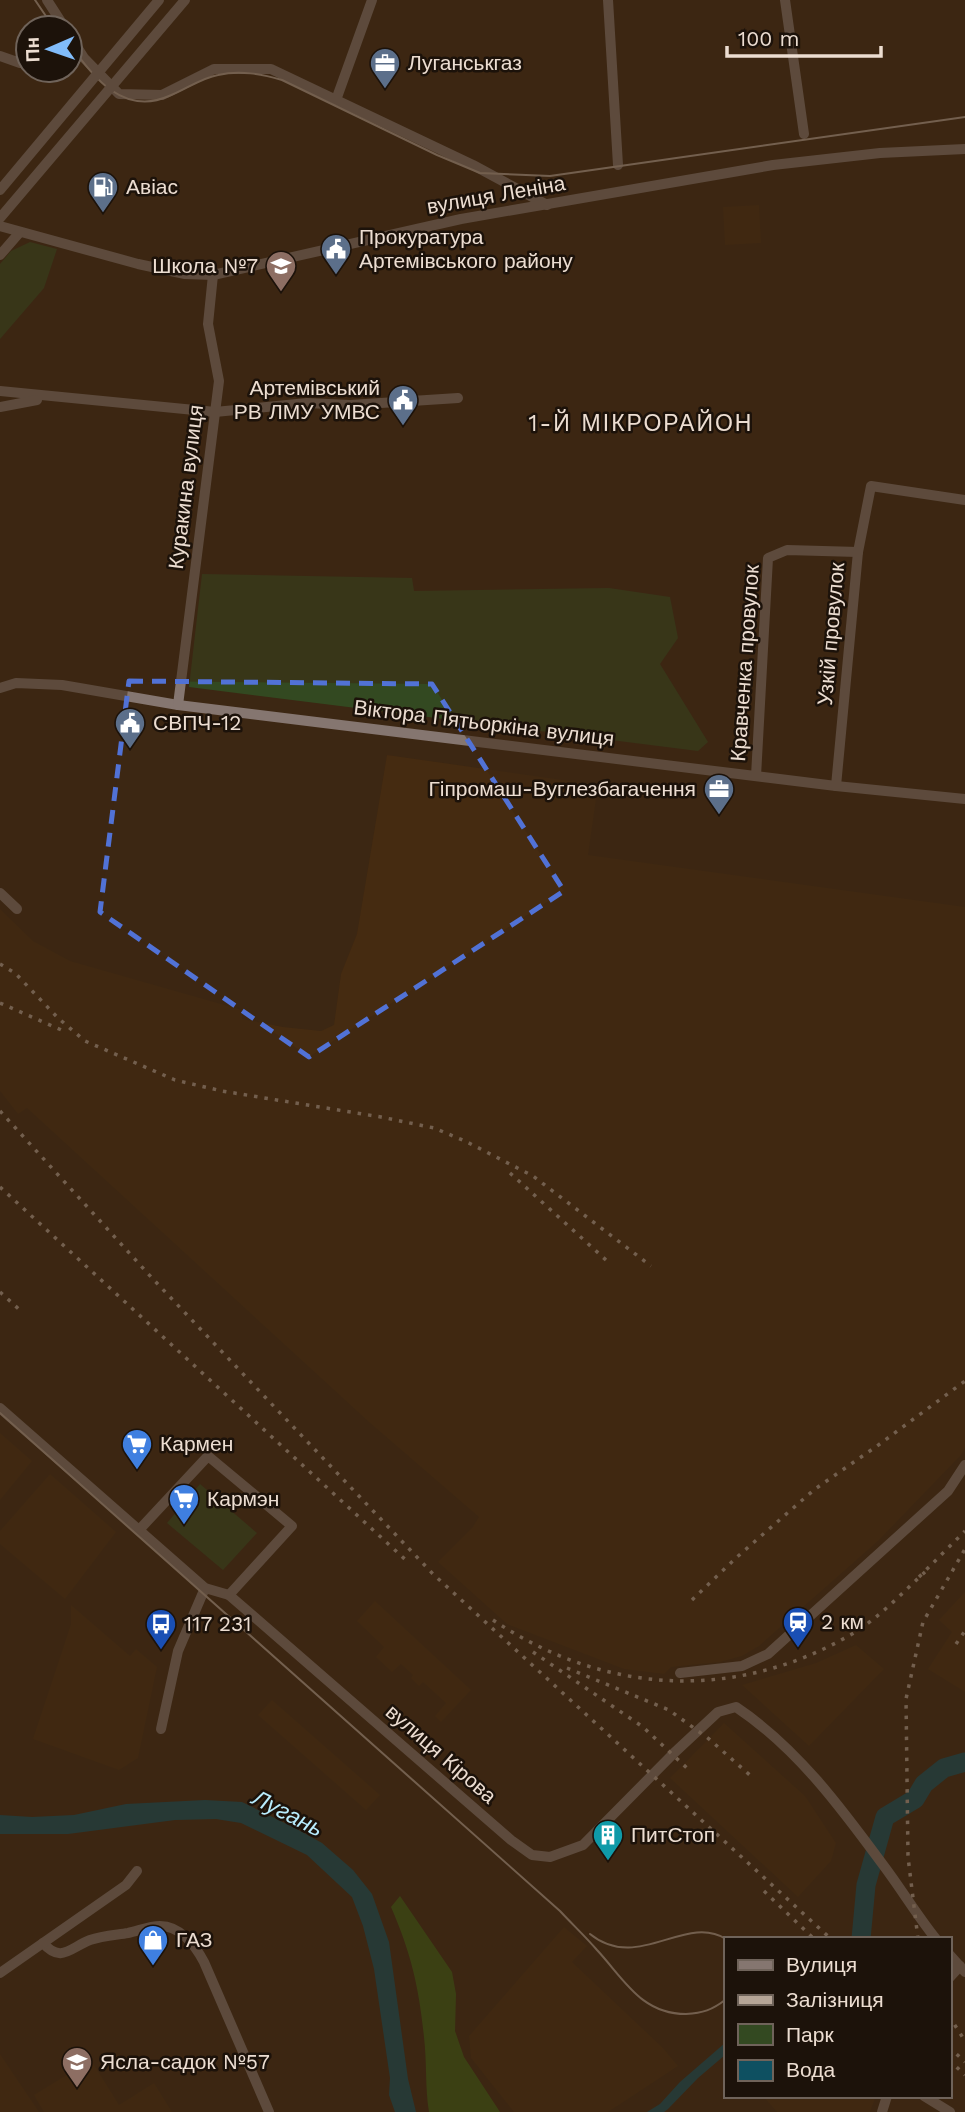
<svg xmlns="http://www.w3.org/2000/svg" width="965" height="2112" font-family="'Work Sans',sans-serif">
<rect width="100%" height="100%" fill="#3c2713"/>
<g fill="#452b11">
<polygon points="759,205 761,243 725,245 723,207"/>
<polygon points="387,755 598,785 588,855 965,907 965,1448 961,1455 878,1541 759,1646 742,1656 720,1662 671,1667 664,1674 624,1669 507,1624 438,1562 472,1528 479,1517 369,1422 27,1108 18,1114 0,1091 0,909 33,941 70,961 242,1010 242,1019 283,1027 321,1031 334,1025 341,974 357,934"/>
<polygon points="0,1433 32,1461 0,1500"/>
<polygon points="50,1474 116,1532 65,1599 0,1544 0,1531"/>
<polygon points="965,1592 965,1692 928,1669 952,1632 939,1620"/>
<polygon points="375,1601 471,1690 441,1722 435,1716 446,1703 423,1682 419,1686 411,1678 413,1675 401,1664 392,1672 376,1657 384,1647 357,1621"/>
<polygon points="71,1605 130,1656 136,1649 157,1667 138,1758 119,1770 33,1739 71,1624"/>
<polygon points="856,1645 884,1669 809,1746 742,1685 816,1663"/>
<polygon points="272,1700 380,1795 366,1810 258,1715"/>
<polygon points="724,1723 805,1796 836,1843 831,1861 798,1897 670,1778"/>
<polygon points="564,1927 587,1946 572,1962 663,2048 678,2066 608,2112 514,2112 471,2058 469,2036"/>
<polygon points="0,2054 39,2112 0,2112"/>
<polygon points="91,2060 119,2105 154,2083 172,2112 44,2112 34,2095"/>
<polygon points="763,2096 876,2096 870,2112 777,2112"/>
</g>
<g fill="#334921">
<polygon points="30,242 57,249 44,288 0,339 0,264 11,251"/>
<polygon points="202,574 412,578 414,591 609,588 670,597 678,638 660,664 708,742 698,751 189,687"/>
<polygon points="200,1484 257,1533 223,1570 167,1523"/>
</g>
<path fill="#3a6115" d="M400,1896L452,1972L456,1994L455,2031L464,2057L500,2112H429C425,2087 427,2062 424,2037C419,1987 411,1953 391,1907Z"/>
<g fill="#0e5061">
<polygon points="205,1800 242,1802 295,1828 322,1843 353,1870 372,1894 389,1942 408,2079 416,2112 395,2112 389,2095 390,2078 374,1969 363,1926 352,1897 307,1855 241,1823 216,1819 175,1820 68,1834 0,1834 0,1815 32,1817 74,1815 126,1804"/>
<polygon points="725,2043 725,2055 698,2078 668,2109 664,2112 647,2112 660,2104 680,2082"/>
</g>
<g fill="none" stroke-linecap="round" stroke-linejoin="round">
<polyline stroke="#0e5061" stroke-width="19" points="861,1939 866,1885 885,1817 915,1799 924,1784 944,1768 965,1762"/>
<g stroke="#857670" stroke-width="10">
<polyline points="47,0 65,28"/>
<polyline points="608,0 618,165"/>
<polyline points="785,0 804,134"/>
<polyline points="70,36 84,58 119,94 162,95 214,69 271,69 473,165 547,205"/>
<polyline points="0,56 20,63"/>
<polyline points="336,100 372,0"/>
<polyline points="0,226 138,264 185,274 213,275 461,219 773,165 880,153 965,149"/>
<polyline points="0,255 20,232"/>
<polyline points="0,391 215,412 307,403 350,405 458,398"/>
<polyline points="0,407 37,400"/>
<polyline points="0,688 16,683 62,685 178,705 836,786 965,799"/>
<polyline points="178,705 219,381 208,324 213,275"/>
<polyline points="756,776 768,558 787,550 858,552"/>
<polyline points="836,786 858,552 871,486 965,500"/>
<polyline points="0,893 17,909"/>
<path d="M0,1408L205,1588L229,1595L511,1840L532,1855L550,1857L583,1845L674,1753L718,1712L736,1707C799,1749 845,1813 889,1873C905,1895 919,1918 936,1939"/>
<polyline points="139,1530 208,1456 292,1526 229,1595"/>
<polyline points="680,1673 742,1666 768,1654 948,1491 965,1465"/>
<polyline points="161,1729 178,1651 205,1588"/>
<path d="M43,1943C61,1964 71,1947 90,1940C102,1936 116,1935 128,1933C138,1931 149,1926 160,1926C180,1926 195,1945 204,1962L269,2112"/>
<polyline points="949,1954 965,1972"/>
<polyline points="0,1973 126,1885 137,1871"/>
<polyline points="949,1978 960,1966"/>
<polyline points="924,2096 950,2112"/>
<polyline points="882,2112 887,2096"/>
</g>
<g stroke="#b6a597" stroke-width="2">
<polyline points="35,0 54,28"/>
<path d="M70,44C93,78 124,116 169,96C185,90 201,78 218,75C240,70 261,74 282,80L437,155L480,173L550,176L965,117"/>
<path d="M0,1413L560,1911C572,1924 585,1936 597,1950C624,1979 641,2014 686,2014C703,2013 712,2010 725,2000"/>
<path d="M590,1934C638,1973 685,1913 726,1939"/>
</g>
<g stroke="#b6a597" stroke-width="3.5" stroke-dasharray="3.5 7" stroke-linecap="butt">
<polyline points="0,964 15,973 58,1018 85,1041 175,1080 222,1091 381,1117 434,1128 465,1141 533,1176 651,1266"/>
<polyline points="0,1003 66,1032"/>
<polyline points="0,1111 152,1278 433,1574 831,1939"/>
<polyline points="510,1173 606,1260"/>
<polyline points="0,1187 409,1563"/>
<polyline points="0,1292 22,1312"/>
<polyline points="919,1577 965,1531"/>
<polyline points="692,1600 737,1557 815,1489 877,1446 965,1381"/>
<path d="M493,1620C605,1695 735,1702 852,1634C879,1618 902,1593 925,1572"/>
<polyline points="956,1644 965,1631"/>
<polyline points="533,1652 643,1727 689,1770"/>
<polyline points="567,1668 669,1710 709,1739 752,1777"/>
<polyline points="764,1891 814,1939"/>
<polyline points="918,1939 908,1857 906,1699 923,1622 965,1549"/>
<polyline points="949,2016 965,2041"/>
<polyline points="949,2047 965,2062"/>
<polyline points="949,2060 965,2075"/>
</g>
<g stroke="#857670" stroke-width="10">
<polyline points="0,190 159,0"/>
<polyline points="0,218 185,0"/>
</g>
</g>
<path d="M0 0H965V2112H0ZM129,681L432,684L564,891L309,1057L100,912Z" fill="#3c2713" fill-opacity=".55" fill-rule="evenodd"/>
<path fill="none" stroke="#5172d6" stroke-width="5" stroke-dasharray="14 9" stroke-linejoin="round" d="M129,681L432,684L564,891L309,1057L100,912Z"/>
<defs>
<g id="office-pin" transform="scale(1.575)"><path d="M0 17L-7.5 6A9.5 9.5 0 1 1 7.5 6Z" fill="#5c6f8a" stroke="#1c120a"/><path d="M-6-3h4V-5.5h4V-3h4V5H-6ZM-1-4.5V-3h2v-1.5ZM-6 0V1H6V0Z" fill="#fff"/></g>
<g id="fuel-pin" transform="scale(1.575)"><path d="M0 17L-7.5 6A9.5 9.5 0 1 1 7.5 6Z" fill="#5c6f8a" stroke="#1c120a"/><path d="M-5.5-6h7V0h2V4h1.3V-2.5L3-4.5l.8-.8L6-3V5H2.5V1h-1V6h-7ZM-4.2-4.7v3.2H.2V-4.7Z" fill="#fff"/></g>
<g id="civic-pin" transform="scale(1.575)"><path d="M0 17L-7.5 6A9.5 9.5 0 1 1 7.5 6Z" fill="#5c6f8a" stroke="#1c120a"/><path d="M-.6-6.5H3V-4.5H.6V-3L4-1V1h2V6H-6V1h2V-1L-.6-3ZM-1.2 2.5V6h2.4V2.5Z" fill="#fff"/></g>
<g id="school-pin" transform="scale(1.575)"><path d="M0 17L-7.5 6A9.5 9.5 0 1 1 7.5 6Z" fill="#8d6e63" stroke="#1c120a"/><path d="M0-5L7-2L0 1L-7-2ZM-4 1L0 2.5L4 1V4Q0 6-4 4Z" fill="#fff"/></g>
<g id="supermarket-pin" transform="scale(1.575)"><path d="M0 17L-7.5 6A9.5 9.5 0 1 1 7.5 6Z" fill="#3f7fe0" stroke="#1c120a"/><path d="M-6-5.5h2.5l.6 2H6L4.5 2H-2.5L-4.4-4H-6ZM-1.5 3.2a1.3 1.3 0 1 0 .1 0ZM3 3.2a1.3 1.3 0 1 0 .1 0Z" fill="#fff"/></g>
<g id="station-pin" transform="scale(1.575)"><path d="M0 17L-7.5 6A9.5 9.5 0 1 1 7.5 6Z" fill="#1a4fb4" stroke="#1c120a"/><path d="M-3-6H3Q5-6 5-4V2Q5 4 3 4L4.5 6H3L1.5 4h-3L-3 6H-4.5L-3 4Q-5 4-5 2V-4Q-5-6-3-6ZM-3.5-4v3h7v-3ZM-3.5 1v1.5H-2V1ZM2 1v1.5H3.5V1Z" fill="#fff"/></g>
<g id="bus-pin" transform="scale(1.575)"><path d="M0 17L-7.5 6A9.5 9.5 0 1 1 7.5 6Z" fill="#1a4fb4" stroke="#1c120a"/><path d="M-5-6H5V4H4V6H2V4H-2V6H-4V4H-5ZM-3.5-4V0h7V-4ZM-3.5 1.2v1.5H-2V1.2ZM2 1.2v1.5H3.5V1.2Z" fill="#fff"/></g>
<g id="building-pin" transform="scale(1.575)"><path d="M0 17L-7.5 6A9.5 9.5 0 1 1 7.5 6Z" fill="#0f9aa8" stroke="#1c120a"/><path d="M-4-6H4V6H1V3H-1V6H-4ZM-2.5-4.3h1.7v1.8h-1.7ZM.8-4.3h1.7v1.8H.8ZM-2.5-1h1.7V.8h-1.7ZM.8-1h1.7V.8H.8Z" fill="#fff"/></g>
<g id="shop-pin" transform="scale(1.575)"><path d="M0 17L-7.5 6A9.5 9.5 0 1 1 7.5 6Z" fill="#3f7fe0" stroke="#1c120a"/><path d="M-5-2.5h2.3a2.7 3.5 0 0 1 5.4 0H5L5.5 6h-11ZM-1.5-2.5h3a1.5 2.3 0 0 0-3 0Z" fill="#fff"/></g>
</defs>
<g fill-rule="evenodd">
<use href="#office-pin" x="385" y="63"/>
<use href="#fuel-pin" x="103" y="187"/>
<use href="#civic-pin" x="336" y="249"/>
<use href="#school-pin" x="281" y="266"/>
<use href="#civic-pin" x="403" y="400"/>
<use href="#civic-pin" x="130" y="723"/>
<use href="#office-pin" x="719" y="789"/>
<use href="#supermarket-pin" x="137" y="1444"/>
<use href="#supermarket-pin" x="184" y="1499"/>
<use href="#station-pin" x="798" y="1622"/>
<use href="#bus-pin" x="161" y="1624"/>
<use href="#building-pin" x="608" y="1835"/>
<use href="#shop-pin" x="153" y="1940"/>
<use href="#school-pin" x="77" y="2062"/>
</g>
<g text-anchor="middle" stroke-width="5" stroke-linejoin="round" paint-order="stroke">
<g font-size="21" fill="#ecddd1" stroke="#1c120a" text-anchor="start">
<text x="408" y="70">Луганськгаз</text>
<text x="126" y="194">Авіас</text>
<text x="359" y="244">Прокуратура<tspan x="359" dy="24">Артемівського району</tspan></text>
<text x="258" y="273" text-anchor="end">Школа №7</text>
<text x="380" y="395" text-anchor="end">Артемівський<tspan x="380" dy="24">РВ ЛМУ УМВС</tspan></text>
<text x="153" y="730">СВПЧ-12</text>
<text x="696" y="796" text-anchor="end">Гіпромаш-Вуглезбагачення</text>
<text x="160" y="1451">Кармен</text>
<text x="207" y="1506">Кармэн</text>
<text x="821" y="1629">2 км</text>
<text x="184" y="1631">117 231</text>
<text x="631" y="1842">ПитСтоп</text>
<text x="176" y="1947">ГАЗ</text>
<text x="100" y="2069">Ясла-садок №57</text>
</g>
<g font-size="21" fill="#ecddd1" stroke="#1c120a">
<text transform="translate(496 195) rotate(-10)" y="7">вулиця Леніна</text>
<text transform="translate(186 487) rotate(-83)" y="7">Куракина вулиця</text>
<text transform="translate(831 634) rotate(-85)" y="7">Узкій провулок</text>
<text transform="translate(745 663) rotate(-86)" y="7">Кравченка провулок</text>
<text transform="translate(484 723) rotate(7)" y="7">Віктора Пятьоркіна вулиця</text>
<text transform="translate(441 1754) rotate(41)" y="7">вулиця Кірова</text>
</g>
<g font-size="23" letter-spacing="2" fill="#ecddd1" stroke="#1c120a">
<text x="641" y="431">1-Й МІКРОРАЙОН</text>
</g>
<g font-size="23" font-style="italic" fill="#b8ecfd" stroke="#1c120a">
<text transform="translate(288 1813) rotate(27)" y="8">Лугань</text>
</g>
</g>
<rect x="724" y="1937" width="228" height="161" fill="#1c120a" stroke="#6f635a" stroke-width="2"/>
<rect x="738" y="1960" width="35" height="10" fill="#857670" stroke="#6f635a" stroke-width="2"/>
<text x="786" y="1972" font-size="21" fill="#ecddd1">Вулиця</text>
<rect x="738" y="1995" width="35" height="10" fill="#b6a597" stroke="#6f635a" stroke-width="2"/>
<text x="786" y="2007" font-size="21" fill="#ecddd1">Залізниця</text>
<rect x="738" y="2024" width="35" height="21" fill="#334921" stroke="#6f635a" stroke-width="2"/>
<text x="786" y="2042" font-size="21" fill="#ecddd1">Парк</text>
<rect x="738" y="2060" width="35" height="21" fill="#0e5061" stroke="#6f635a" stroke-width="2"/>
<text x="786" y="2077" font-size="21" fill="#ecddd1">Вода</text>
<g transform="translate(49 49) rotate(268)"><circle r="33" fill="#1c120a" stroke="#6f635a" stroke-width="2"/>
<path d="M0-5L12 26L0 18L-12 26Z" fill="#81bcfa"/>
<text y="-10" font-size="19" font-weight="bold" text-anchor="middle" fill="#ecddd1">Пн</text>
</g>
<path d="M727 46v10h154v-10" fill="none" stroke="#ecddd1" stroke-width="3.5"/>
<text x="738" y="46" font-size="21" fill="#ecddd1" stroke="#1c120a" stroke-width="5" paint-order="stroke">100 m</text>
</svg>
